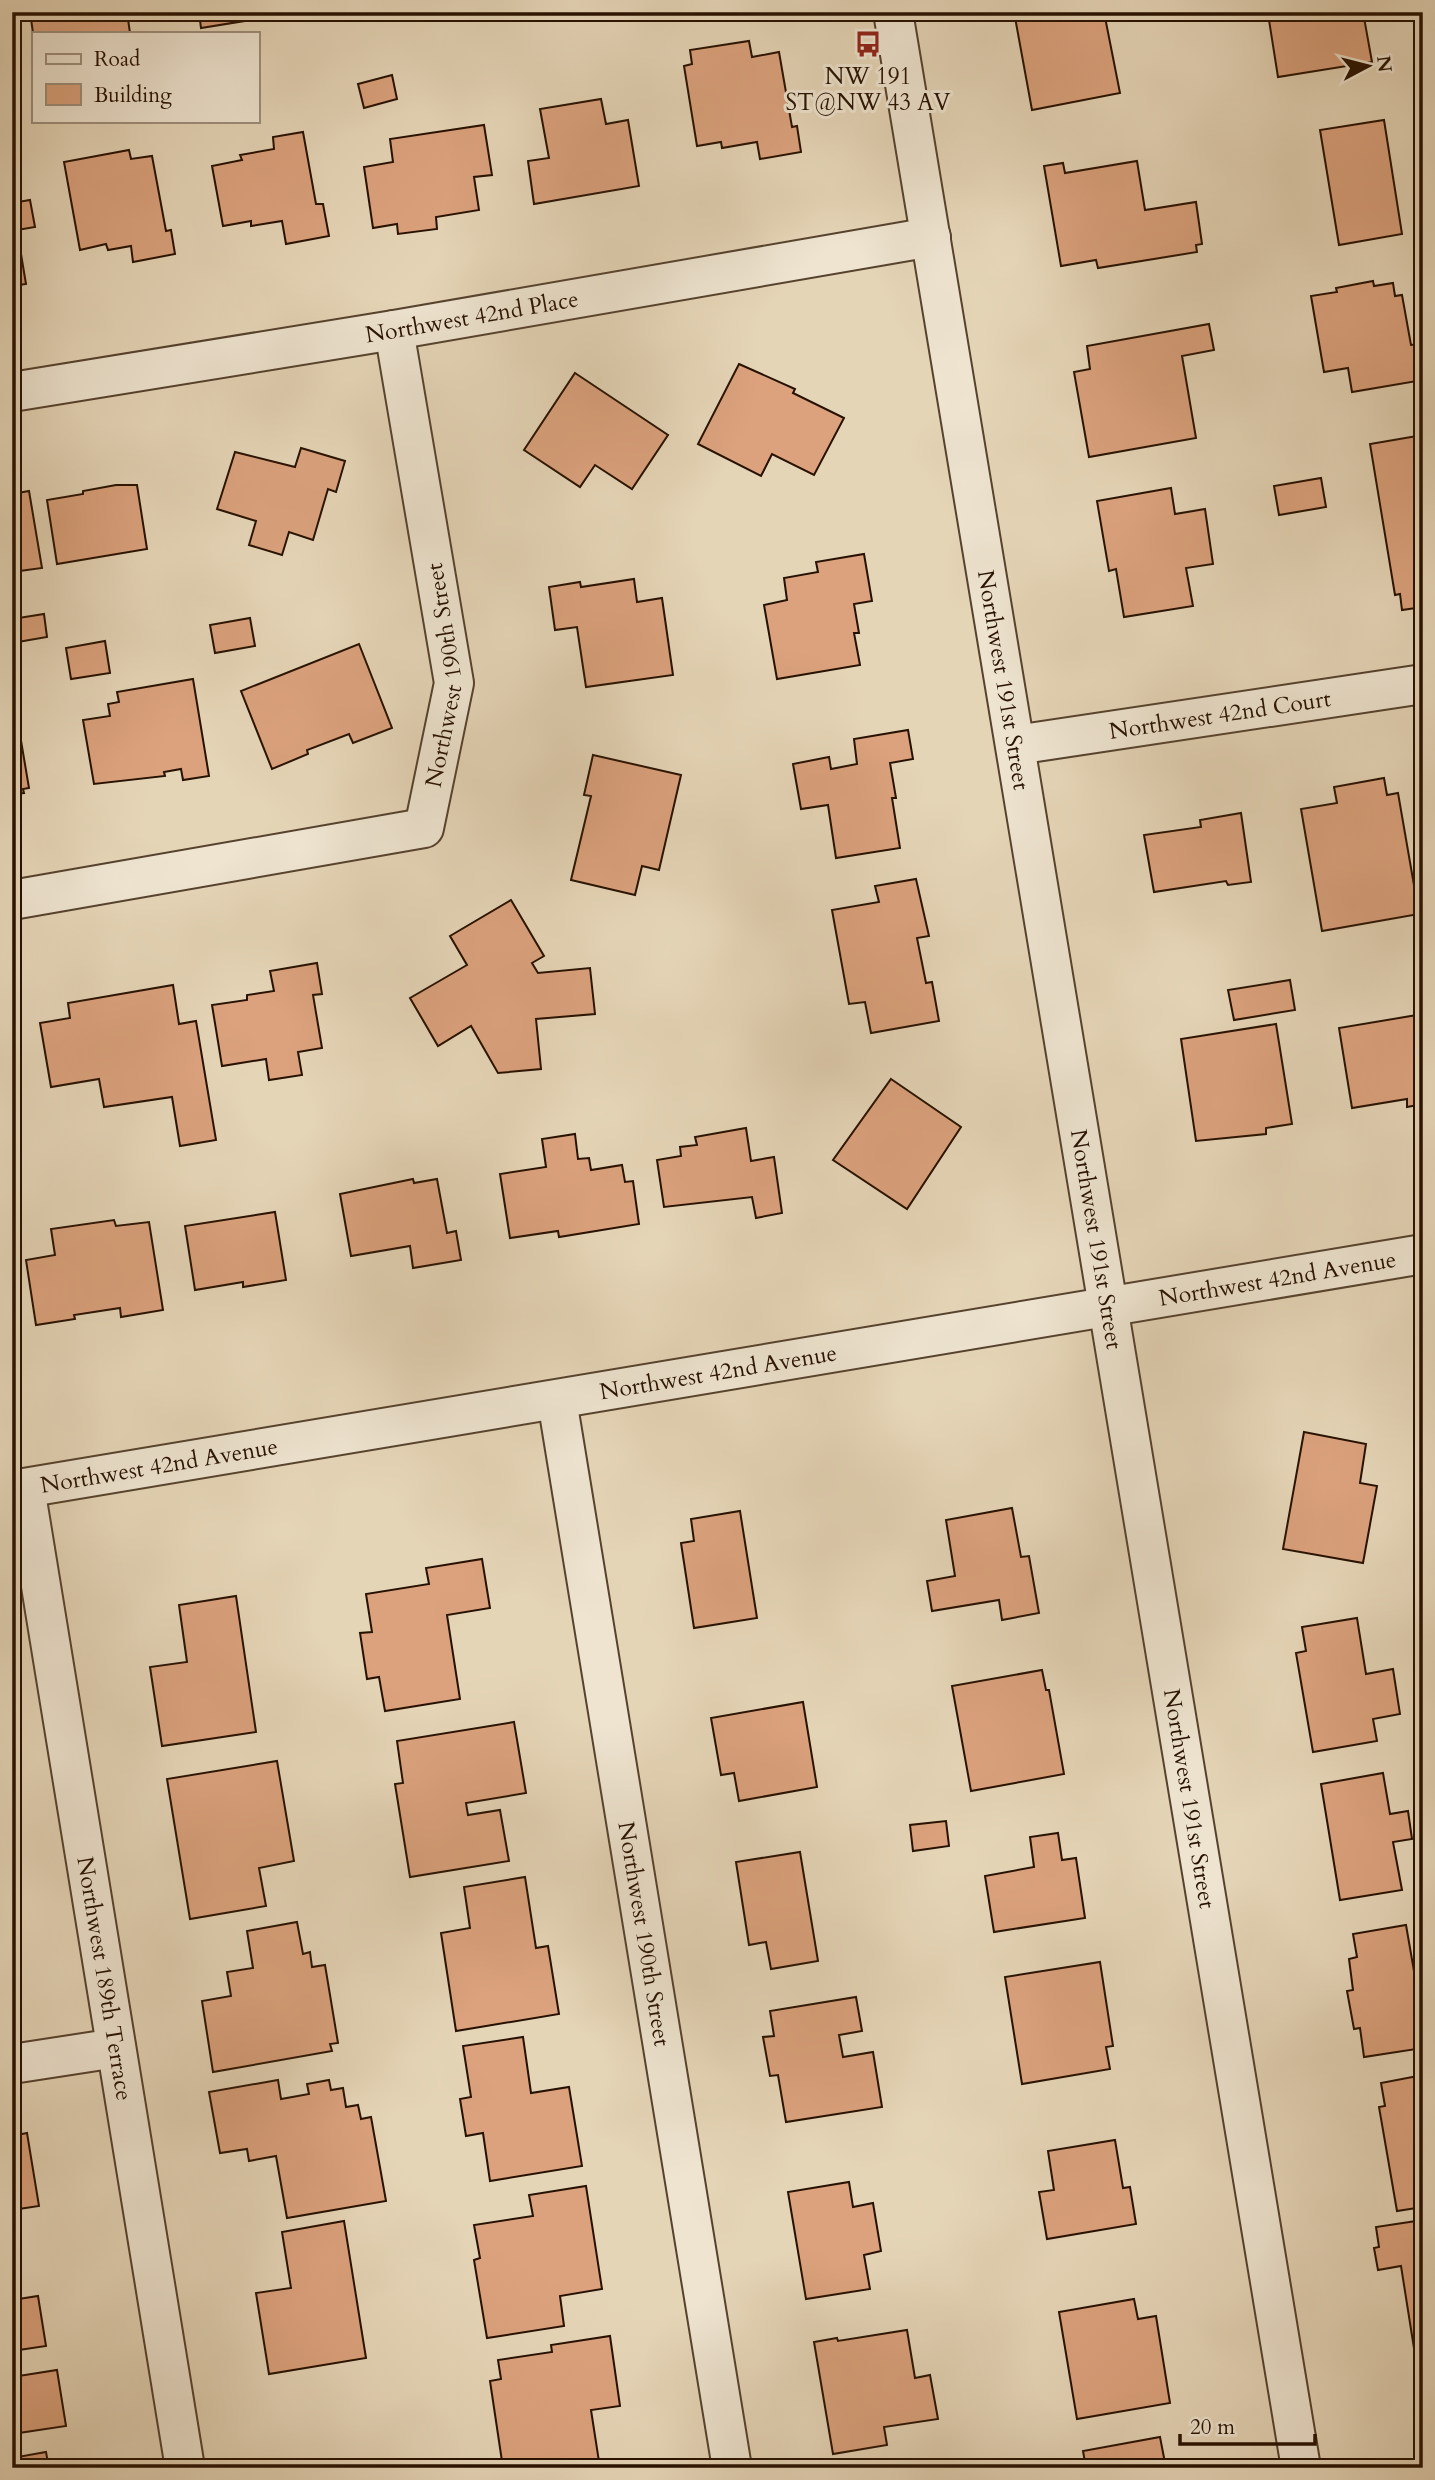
<svg xmlns="http://www.w3.org/2000/svg" width="1435" height="2480" font-family="Cardo,serif">
<rect width="100%" height="100%" fill="#e5d5b7"/>
<filter id="stains"><feTurbulence type="fractalNoise" baseFrequency=".00286" numOctaves="4"/><feColorMatrix values="0 0 0 0 .2 0 0 0 0 .09 0 0 0 0 .02 0 0 0 .5 -.17"/></filter>
<radialGradient id="worn" r=".72"><stop offset=".6" stop-color="#630" stop-opacity="0"/><stop offset="1" stop-color="#630" stop-opacity=".3"/></radialGradient>
<g fill="#dba27d" stroke="#271100" stroke-width="2">
<polygon points="30,12 127,12 130,33 33,33"/>
<polygon points="199,12 262,12 263,18 201,28"/>
<polygon points="1014,12 1104,12 1120,93 1032,110"/>
<polygon points="1280,12 1363,12 1372,62 1278,77 1269,20 1281,18"/>
<polygon points="749,41 752,57 779,52 792,127 797,126 801,152 760,159 757,142 722,148 721,142 697,146 684,66 692,64 690,50"/>
<polygon points="392,75 397,99 364,108 358,84"/>
<polygon points="601,99 606,124 628,120 639,186 534,204 528,161 549,158 540,109"/>
<polygon points="1384,120 1402,234 1339,245 1320,130"/>
<polygon points="484,125 492,175 474,177 479,210 436,217 437,229 398,234 397,224 373,228 364,167 393,162 390,139"/>
<polygon points="303,132 316,204 323,204 329,236 286,244 282,221 251,226 251,221 223,226 212,166 242,160 240,155 274,149 273,137"/>
<polygon points="129,150 131,159 152,156 166,231 171,230 175,254 133,262 131,246 108,250 106,244 80,250 64,162"/>
<polygon points="1137,161 1145,210 1196,202 1202,244 1196,245 1197,252 1098,268 1096,260 1061,266 1044,166 1063,163 1065,173"/>
<polygon points="30,200 35,227 17,230 26,284 12,286 12,203"/>
<polygon points="1373,281 1374,286 1393,283 1395,296 1402,295 1411,345 1419,344 1423,380 1352,392 1348,368 1324,372 1311,296 1337,292 1336,288"/>
<polygon points="1209,324 1214,350 1182,356 1196,438 1089,457 1074,372 1090,369 1087,346"/>
<polygon points="739,364 795,389 793,393 844,418 814,475 772,454 761,476 698,444"/>
<polygon points="575,373 668,435 632,489 595,465 580,487 524,450"/>
<polygon points="1423,435 1423,607 1402,610 1400,594 1395,595 1370,444"/>
<polygon points="301,448 345,461 336,492 328,489 313,540 289,532 282,555 249,545 256,521 217,509 235,452 295,467"/>
<polygon points="1321,478 1326,507 1279,515 1274,486"/>
<polygon points="116,485 137,485 147,549 57,564 47,500 83,494 83,491"/>
<polygon points="1171,488 1175,514 1205,509 1213,564 1186,568 1193,606 1124,617 1116,569 1109,571 1097,501"/>
<polygon points="29,491 42,568 12,572 12,494"/>
<polygon points="864,554 872,601 854,604 859,633 854,633 860,665 777,679 764,605 787,600 784,578 818,572 816,562"/>
<polygon points="634,579 637,602 662,598 673,675 586,687 577,627 555,630 549,587 580,582 581,587"/>
<polygon points="44,614 47,637 12,643 12,619"/>
<polygon points="250,618 255,646 215,653 210,625"/>
<polygon points="105,641 110,673 71,679 66,648"/>
<polygon points="359,644 392,728 353,743 349,734 307,750 308,754 272,769 241,691"/>
<polygon points="193,679 209,776 183,780 181,769 164,772 165,776 94,784 83,720 110,716 108,704 119,702 117,692"/>
<polygon points="12,705 15,705 29,788 23,789 24,793 12,794"/>
<polygon points="908,730 913,759 890,763 896,798 892,798 900,848 836,858 828,805 801,809 793,764 829,757 831,769 857,764 854,739"/>
<polygon points="593,755 681,775 659,870 642,866 635,895 571,880 591,796 584,795"/>
<polygon points="1384,778 1387,795 1398,793 1419,914 1322,931 1301,809 1337,803 1334,787"/>
<polygon points="1241,813 1251,882 1228,885 1226,881 1154,892 1144,835 1201,827 1200,820"/>
<polygon points="916,879 929,936 917,938 926,983 932,982 939,1021 871,1033 865,1002 849,1004 832,910 879,902 875,886"/>
<polygon points="511,900 544,956 532,963 538,973 590,968 595,1014 536,1019 541,1069 498,1073 471,1026 438,1046 410,998 467,965 450,936"/>
<polygon points="317,963 322,994 313,995 322,1048 298,1052 302,1075 269,1080 266,1059 222,1066 212,1005 247,1000 247,995 274,991 270,971"/>
<polygon points="1290,980 1295,1010 1234,1020 1228,990"/>
<polygon points="173,985 179,1024 196,1021 216,1140 180,1146 172,1097 104,1107 99,1079 51,1087 40,1023 70,1018 68,1003"/>
<polygon points="1423,1014 1423,1104 1407,1107 1407,1099 1352,1108 1339,1028"/>
<polygon points="1276,1024 1292,1124 1266,1128 1266,1134 1196,1141 1181,1039"/>
<polygon points="891,1079 961,1127 907,1209 833,1160"/>
<polygon points="746,1128 751,1161 774,1157 782,1213 756,1218 752,1197 664,1207 657,1160 681,1156 680,1147 697,1145 695,1137"/>
<polygon points="575,1134 578,1159 589,1158 591,1170 622,1165 625,1182 633,1181 639,1224 559,1237 558,1231 510,1238 500,1174 546,1167 542,1139"/>
<polygon points="413,1179 414,1183 437,1179 447,1233 456,1231 461,1260 413,1268 410,1246 351,1256 340,1194"/>
<polygon points="275,1212 286,1280 243,1287 243,1282 195,1290 185,1226"/>
<polygon points="114,1220 116,1226 149,1222 163,1310 121,1317 120,1308 74,1315 75,1319 36,1325 26,1260 55,1255 51,1229"/>
<polygon points="1304,1432 1366,1444 1360,1483 1377,1486 1363,1563 1283,1549"/>
<polygon points="1012,1508 1021,1557 1029,1556 1039,1613 1002,1620 999,1600 932,1611 927,1581 955,1576 946,1520"/>
<polygon points="740,1511 757,1618 694,1628 681,1543 694,1541 691,1519"/>
<polygon points="482,1559 490,1608 447,1615 460,1699 385,1711 379,1677 367,1679 360,1633 372,1632 366,1594 429,1584 426,1568"/>
<polygon points="236,1596 256,1732 162,1746 150,1667 187,1662 179,1605"/>
<polygon points="1357,1618 1366,1674 1393,1669 1400,1714 1373,1719 1377,1741 1313,1752 1296,1653 1306,1651 1302,1627"/>
<polygon points="1042,1670 1046,1690 1049,1690 1064,1774 971,1791 952,1686"/>
<polygon points="803,1702 817,1787 739,1801 734,1773 721,1775 711,1718"/>
<polygon points="514,1722 526,1793 466,1803 468,1815 500,1810 509,1861 410,1877 395,1784 403,1783 397,1741"/>
<polygon points="277,1761 294,1861 259,1868 266,1906 190,1919 167,1779"/>
<polygon points="1383,1773 1390,1814 1408,1811 1412,1839 1393,1842 1402,1890 1340,1900 1321,1784"/>
<polygon points="946,1821 949,1846 913,1851 910,1825"/>
<polygon points="1058,1833 1062,1860 1076,1858 1085,1918 994,1932 985,1876 1034,1867 1030,1837"/>
<polygon points="800,1852 818,1961 771,1969 766,1942 749,1945 736,1862"/>
<polygon points="525,1877 536,1948 548,1946 559,2014 456,2031 441,1933 470,1928 464,1887"/>
<polygon points="297,1922 303,1954 310,1952 312,1967 325,1965 338,2043 330,2044 332,2051 213,2072 202,2001 231,1996 227,1972 253,1968 247,1931"/>
<polygon points="1406,1925 1415,1977 1423,1976 1423,2048 1364,2057 1360,2028 1354,2029 1347,1991 1353,1990 1349,1959 1357,1957 1353,1934"/>
<polygon points="1100,1962 1113,2046 1106,2047 1110,2069 1022,2084 1005,1977"/>
<polygon points="856,1997 862,2031 839,2035 843,2057 873,2052 882,2107 786,2122 778,2075 770,2076 763,2037 774,2036 770,2011"/>
<polygon points="523,2037 531,2093 569,2087 582,2166 490,2181 483,2133 466,2136 460,2099 471,2097 463,2046"/>
<polygon points="1423,2075 1423,2207 1397,2211 1379,2107 1385,2106 1381,2083"/>
<polygon points="278,2080 281,2099 309,2094 307,2084 329,2080 331,2090 343,2088 346,2107 358,2105 361,2119 371,2117 386,2201 287,2218 276,2156 249,2161 247,2149 220,2153 209,2092"/>
<polygon points="27,2133 39,2206 12,2210 12,2136"/>
<polygon points="1115,2140 1123,2188 1130,2187 1136,2224 1047,2239 1039,2192 1054,2190 1048,2151"/>
<polygon points="849,2182 853,2207 873,2203 881,2251 864,2255 870,2289 806,2299 788,2192"/>
<polygon points="586,2186 602,2289 560,2296 564,2326 487,2338 474,2260 480,2258 474,2225 533,2216 529,2195"/>
<polygon points="1423,2220 1423,2360 1416,2361 1401,2266 1378,2270 1374,2248 1379,2247 1376,2227"/>
<polygon points="344,2221 366,2358 269,2374 256,2293 291,2288 282,2232"/>
<polygon points="38,2296 46,2346 12,2351 12,2300"/>
<polygon points="1134,2299 1138,2319 1156,2316 1170,2403 1077,2419 1059,2312"/>
<polygon points="907,2330 915,2378 930,2375 938,2419 884,2427 887,2445 833,2454 814,2342 837,2338 838,2341"/>
<polygon points="610,2336 620,2406 591,2410 600,2468 503,2468 490,2381 501,2379 498,2360 552,2352 551,2345"/>
<polygon points="57,2370 66,2426 12,2434 12,2377"/>
<polygon points="1160,2437 1166,2468 1086,2468 1083,2451"/>
<polygon points="46,2452 49,2468 12,2468 12,2458"/>
</g>
<g fill="none" stroke-linecap="round" stroke-linejoin="round">
<g stroke="#56422e" stroke-width="42">
<g id="minor">
<path id="s1" d="M12,392L394,330L931,237"/>
<path id="s2" d="M1016,745L1423,684"/>
<path id="s3" d="M12,900L424,828L454,683L394,330"/>
<path id="s4" d="M557,1400L732,2468"/>
<path id="s5" d="M25,1488L185,2468"/>
<polyline points="12,2064 116,2048"/>
</g>
</g>
<g stroke="#56422e" stroke-width="42">
<g id="tertiary">
<path id="s6" d="M893,12L1301,2468"/>
<path id="s7" d="M12,1490L1423,1254"/>
</g>
</g>
<use href="#minor" stroke="#eee4d0" stroke-width="38"/>
<use href="#tertiary" stroke="#eee4d0" stroke-width="38"/>
</g>
<defs>
<g id="bus-bare" transform="scale(2.1)"><path d="M-5-6H5V4H4V6H2V4H-2V6H-4V4H-5ZM-3.5-4V0h7V-4ZM-3.5 1.2v1.5H-2V1.2ZM2 1.2v1.5H3.5V1.2Z" fill="#8f2418" stroke="#eee4d0" stroke-width="2.5" paint-order="stroke"/></g>
</defs>
<g fill-rule="evenodd">
<use href="#bus-bare" x="868" y="44"/>
</g>
<g text-anchor="middle" stroke-width="6" stroke-linejoin="round" paint-order="stroke">
<g font-size="23" fill="#271100" stroke="#eee4d0">
<text x="868" y="84">NW 191<tspan x="868" dy="26">ST@NW 43 AV</tspan></text>
</g>
<g font-size="23" fill="#271100" stroke="#eee4d0">
<text dy="8" stroke="none"><textPath href="#s1" startOffset="466">Northwest 42nd Place</textPath></text>
<text dy="8" stroke="none"><textPath href="#s3" startOffset="574">Northwest 190th Street</textPath></text>
<text dy="8" stroke="none"><textPath href="#s6" startOffset="677">Northwest 191st Street</textPath></text>
<text dy="8" stroke="none"><textPath href="#s2" startOffset="206">Northwest 42nd Court</textPath></text>
<text dy="8" stroke="none"><textPath href="#s6" startOffset="1244">Northwest 191st Street</textPath></text>
<text dy="8" stroke="none"><textPath href="#s7" startOffset="1283">Northwest 42nd Avenue</textPath></text>
<text dy="8" stroke="none"><textPath href="#s7" startOffset="716">Northwest 42nd Avenue</textPath></text>
<text dy="8" stroke="none"><textPath href="#s7" startOffset="149">Northwest 42nd Avenue</textPath></text>
<text dy="8" stroke="none"><textPath href="#s6" startOffset="1811">Northwest 191st Street</textPath></text>
<text dy="8" stroke="none"><textPath href="#s4" startOffset="541">Northwest 190th Street</textPath></text>
<text dy="8" stroke="none"><textPath href="#s5" startOffset="497">Northwest 189th Terrace</textPath></text>
</g>
</g>
<rect width="1435" height="2480" fill="none" stroke="#e5d5b7" stroke-width="42"/>
<rect x="14" y="14" width="1407" height="2452" fill="none" stroke="#271100" stroke-width="3.5"/>
<rect x="21" y="21" width="1393" height="2438" fill="none" stroke="#271100" stroke-width="2"/>
<rect x="32" y="32" width="228" height="91" fill="#eee4d0" stroke="#9e907d" stroke-width="2"/>
<rect x="46" y="54" width="35" height="10" fill="#eee4d0" stroke="#9e907d" stroke-width="2"/>
<text x="94" y="66" font-size="21" fill="#271100">Road</text>
<rect x="46" y="84" width="35" height="21" fill="#dba27d" stroke="#9e907d" stroke-width="2"/>
<text x="94" y="102" font-size="21" fill="#271100">Building</text>
<g transform="translate(1368 66) rotate(83)" stroke="#eee4d0" stroke-width="5" paint-order="stroke">
<path d="M0-5L12 26L0 18L-12 26Z" fill="#271100"/>
<text y="-10" font-size="19" font-weight="bold" text-anchor="middle" fill="#271100">N</text>
</g>
<path d="M1180 2434v10h135v-10" fill="none" stroke="#271100" stroke-width="3.5"/>
<text x="1190" y="2434" font-size="21" fill="#271100" stroke="#eee4d0" stroke-width="5" paint-order="stroke">20 m</text>
<rect width="100%" height="100%" filter="url(#stains)"/>
<rect width="100%" height="100%" fill="url(#worn)"/>
</svg>
